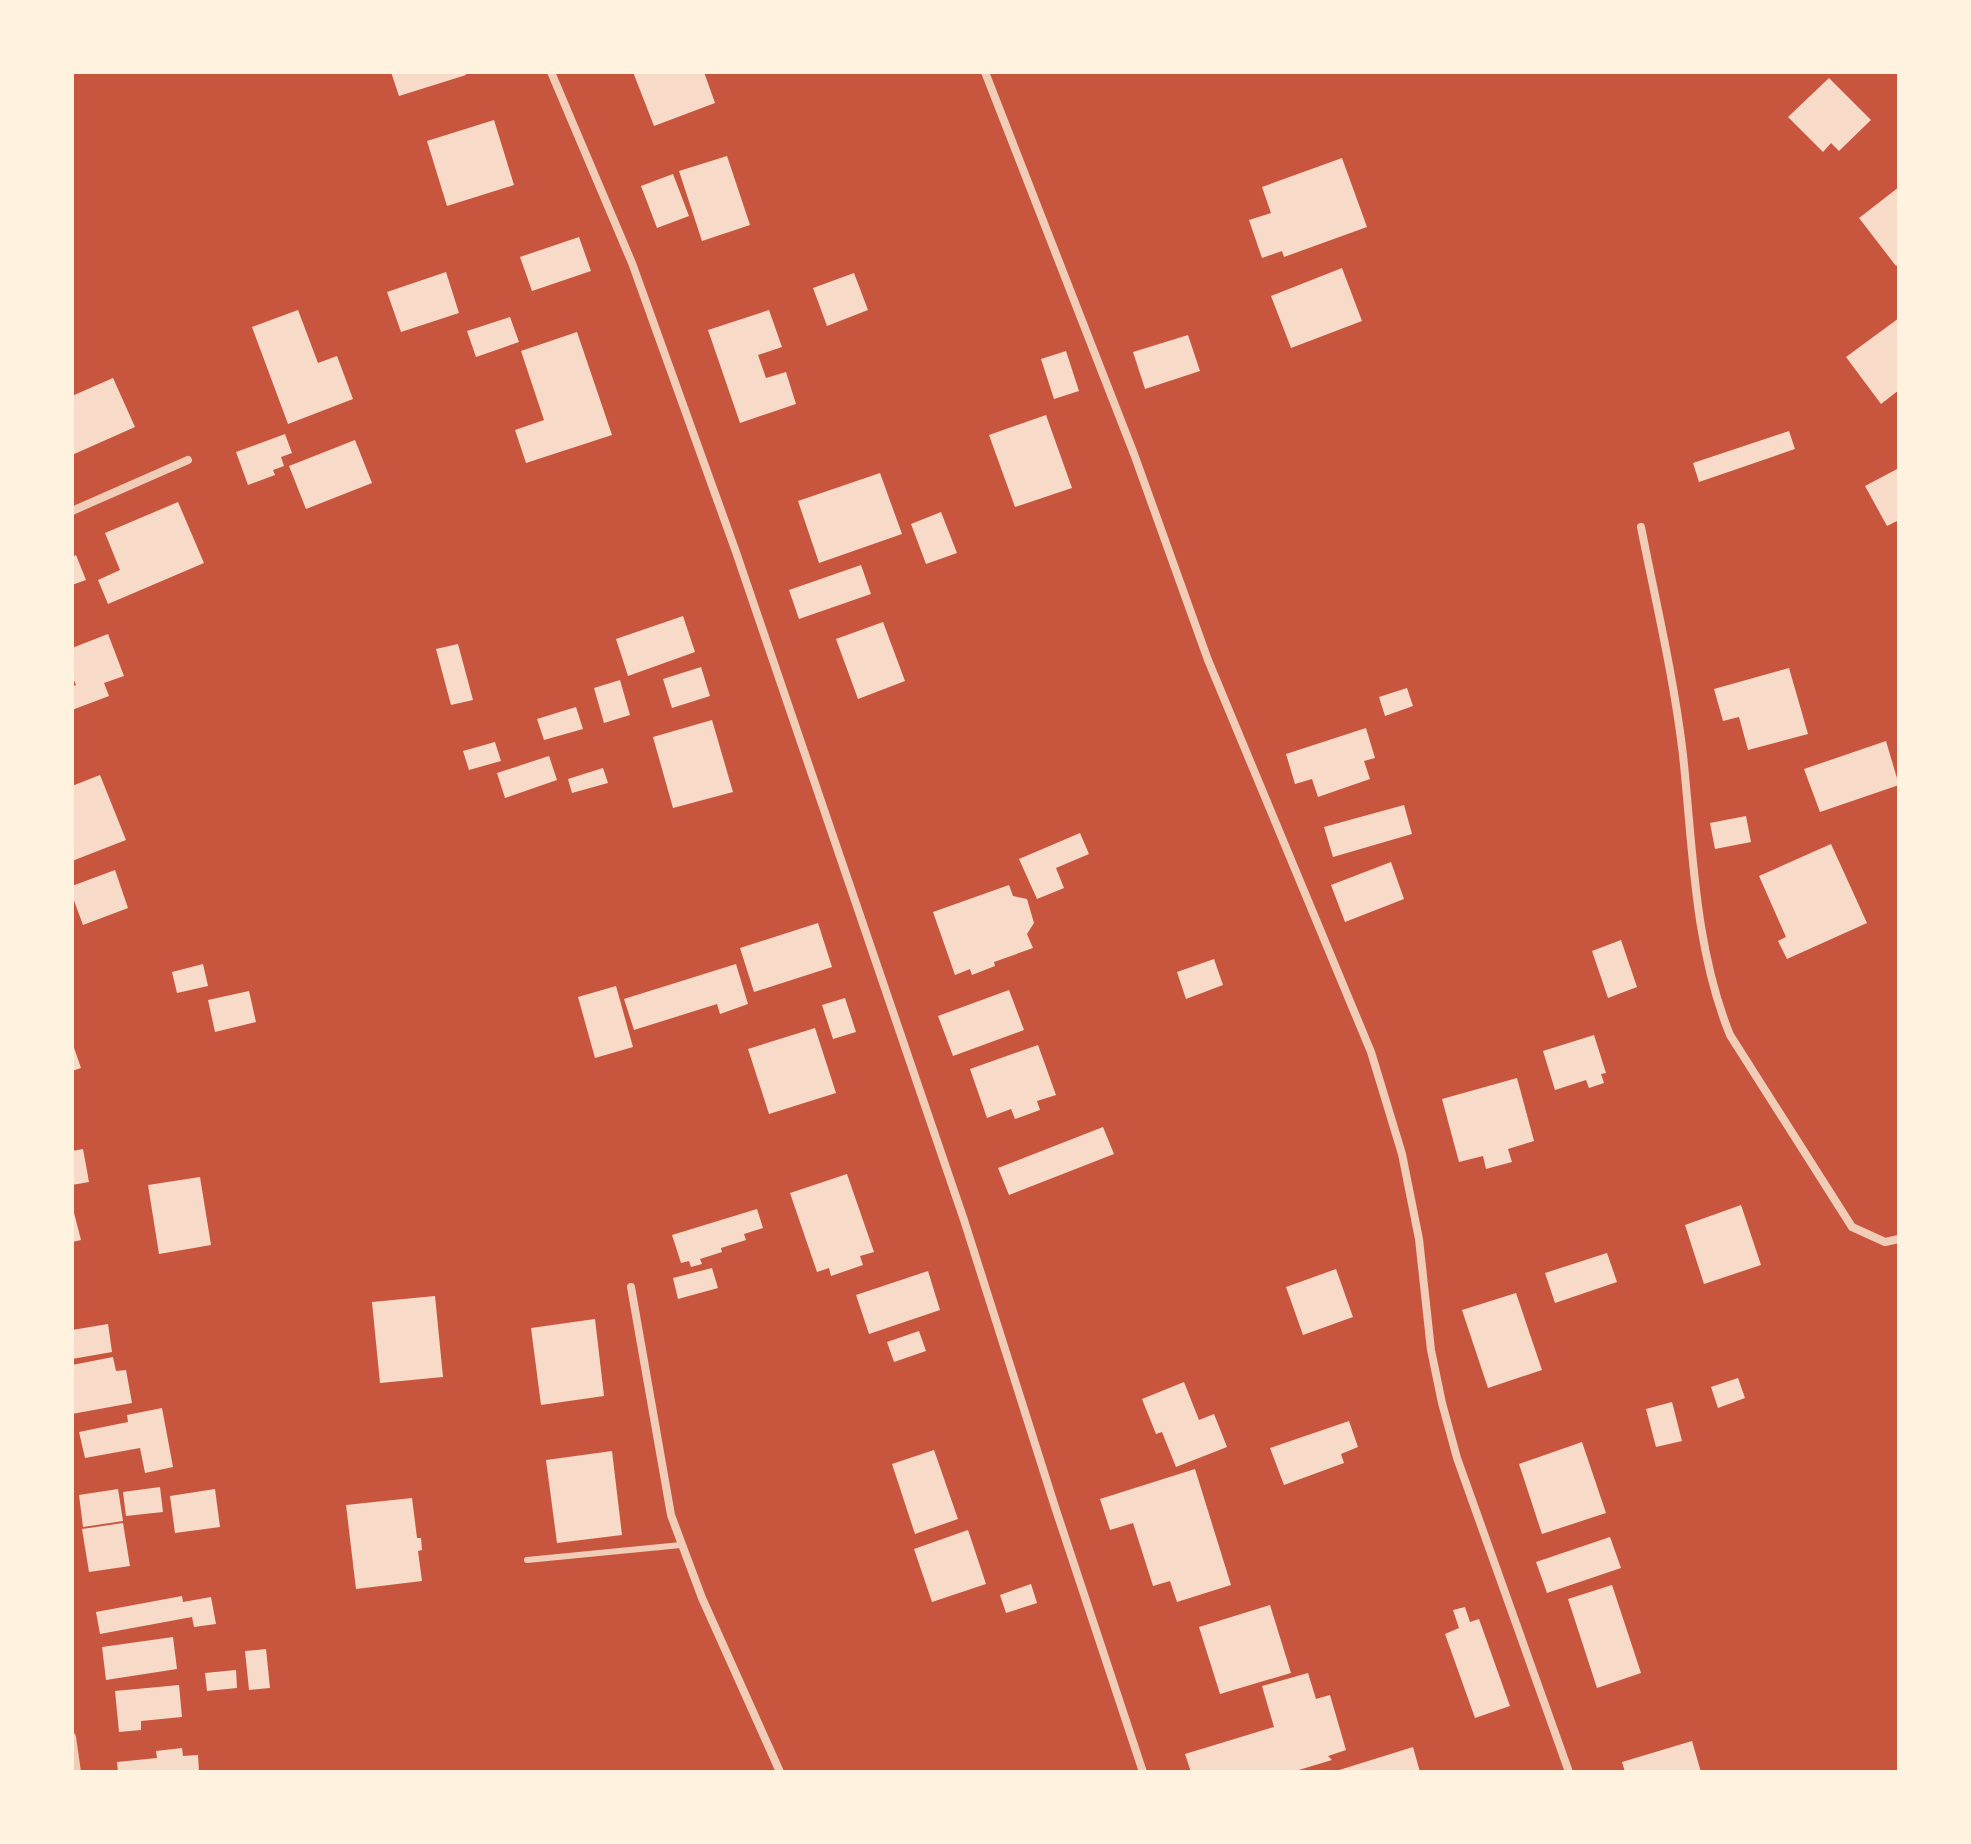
<svg xmlns="http://www.w3.org/2000/svg" width="1971" height="1844" font-family="Overpass,sans-serif">
<rect width="100%" height="100%" fill="#c8553d"/>
<g fill="#f7dbc8">
<polygon points="391,72 465,72 466,75 399,96"/>
<polygon points="633,72 704,72 715,103 654,126"/>
<polygon points="1829,78 1871,120 1839,151 1831,143 1823,152 1788,117"/>
<polygon points="494,120 514,185 447,206 427,141"/>
<polygon points="727,156 750,225 702,241 679,171"/>
<polygon points="1342,158 1367,227 1284,257 1282,251 1262,258 1249,220 1271,213 1262,187"/>
<polygon points="673,174 689,216 657,228 641,186"/>
<polygon points="1899,187 1899,264 1896,266 1859,218"/>
<polygon points="579,237 591,271 532,291 520,257"/>
<polygon points="1342,268 1362,321 1291,348 1271,296"/>
<polygon points="446,272 459,313 401,332 387,292"/>
<polygon points="854,273 868,310 827,326 813,288"/>
<polygon points="298,310 318,363 337,356 353,399 288,424 252,327"/>
<polygon points="769,310 782,347 758,355 766,378 786,372 796,404 740,423 708,330"/>
<polygon points="510,317 519,342 476,357 467,331"/>
<polygon points="1899,318 1899,390 1881,404 1846,357"/>
<polygon points="577,332 612,435 526,463 515,430 544,420 521,351"/>
<polygon points="1188,335 1200,371 1145,389 1133,352"/>
<polygon points="1066,351 1079,391 1054,399 1041,359"/>
<polygon points="113,378 135,427 72,455 72,396"/>
<polygon points="1046,415 1072,488 1015,507 989,435"/>
<polygon points="1789,431 1795,449 1699,482 1693,463"/>
<polygon points="285,434 292,453 281,457 284,466 273,470 275,475 248,485 236,452"/>
<polygon points="355,440 372,483 306,509 289,466"/>
<polygon points="1899,468 1899,520 1887,526 1865,486"/>
<polygon points="880,473 902,534 819,563 798,501"/>
<polygon points="178,502 204,563 108,604 98,580 120,570 105,533"/>
<polygon points="941,512 957,553 926,564 911,524"/>
<polygon points="76,555 86,580 72,585 72,557"/>
<polygon points="861,565 871,594 799,619 789,590"/>
<polygon points="683,616 695,652 628,676 616,639"/>
<polygon points="883,622 905,681 858,699 836,639"/>
<polygon points="108,634 124,676 104,683 109,696 72,710 72,687 76,685 72,676 72,648"/>
<polygon points="458,644 473,700 451,705 436,649"/>
<polygon points="701,667 710,696 672,708 663,679"/>
<polygon points="1789,668 1808,734 1748,750 1739,717 1723,721 1714,689"/>
<polygon points="620,680 630,715 604,723 594,688"/>
<polygon points="1407,688 1413,706 1385,716 1379,697"/>
<polygon points="576,707 583,729 544,740 537,719"/>
<polygon points="712,720 733,792 673,808 653,737"/>
<polygon points="1366,728 1375,758 1364,761 1370,779 1318,797 1312,779 1295,784 1286,754"/>
<polygon points="1886,741 1899,785 1820,812 1804,769"/>
<polygon points="495,742 501,761 469,770 463,751"/>
<polygon points="549,756 557,780 505,798 497,773"/>
<polygon points="603,768 608,783 572,793 568,779"/>
<polygon points="100,775 126,840 72,861 72,786"/>
<polygon points="1404,805 1412,834 1333,857 1324,827"/>
<polygon points="1746,816 1751,842 1715,849 1710,823"/>
<polygon points="1080,833 1089,854 1056,868 1064,888 1037,899 1019,859"/>
<polygon points="1831,844 1867,923 1787,959 1778,941 1786,937 1759,876"/>
<polygon points="1391,862 1404,899 1345,922 1331,885"/>
<polygon points="115,870 128,908 83,925 72,895 72,886"/>
<polygon points="1009,885 1013,896 1027,899 1034,923 1027,934 1033,948 994,962 995,966 972,975 970,969 955,975 933,912"/>
<polygon points="818,923 832,967 754,992 740,948"/>
<polygon points="1621,940 1637,987 1608,998 1592,951"/>
<polygon points="1214,959 1223,985 1186,999 1177,972"/>
<polygon points="203,964 208,986 177,993 172,972"/>
<polygon points="736,964 748,1004 720,1014 717,1004 634,1030 624,999"/>
<polygon points="616,986 633,1047 595,1058 578,997"/>
<polygon points="1009,990 1024,1030 953,1056 938,1016"/>
<polygon points="249,991 256,1022 215,1032 208,1000"/>
<polygon points="845,998 856,1032 833,1039 822,1005"/>
<polygon points="815,1028 836,1093 769,1114 748,1049"/>
<polygon points="1594,1035 1606,1073 1601,1074 1604,1083 1589,1088 1586,1080 1555,1090 1543,1051"/>
<polygon points="72,1042 81,1068 72,1071"/>
<polygon points="1038,1045 1056,1095 1037,1101 1040,1110 1015,1119 1011,1109 987,1118 970,1069"/>
<polygon points="1517,1078 1534,1141 1508,1149 1512,1162 1486,1169 1483,1156 1459,1162 1442,1099"/>
<polygon points="1103,1127 1114,1154 1009,1195 998,1168"/>
<polygon points="83,1149 89,1182 72,1185 72,1151"/>
<polygon points="847,1174 874,1252 860,1256 863,1265 831,1276 829,1268 817,1272 790,1193"/>
<polygon points="200,1177 211,1245 159,1254 148,1185"/>
<polygon points="72,1205 81,1240 72,1242"/>
<polygon points="1741,1205 1761,1265 1704,1284 1685,1225"/>
<polygon points="757,1209 763,1228 744,1234 746,1240 721,1248 722,1252 700,1259 702,1264 691,1267 689,1261 681,1263 672,1235"/>
<polygon points="1607,1253 1617,1282 1555,1303 1545,1273"/>
<polygon points="712,1268 718,1288 678,1299 673,1278"/>
<polygon points="1336,1269 1353,1317 1303,1335 1286,1287"/>
<polygon points="928,1271 940,1310 869,1334 856,1295"/>
<polygon points="1516,1293 1542,1370 1488,1388 1462,1310"/>
<polygon points="435,1296 443,1377 380,1383 372,1302"/>
<polygon points="595,1319 604,1396 541,1405 531,1328"/>
<polygon points="108,1324 112,1352 72,1359 72,1330"/>
<polygon points="919,1331 926,1351 894,1362 887,1342"/>
<polygon points="113,1357 116,1371 126,1370 132,1403 72,1414 72,1365"/>
<polygon points="1738,1378 1745,1398 1718,1408 1711,1387"/>
<polygon points="1184,1382 1199,1420 1214,1414 1227,1447 1176,1467 1162,1432 1156,1434 1142,1399"/>
<polygon points="1672,1402 1682,1441 1656,1447 1646,1409"/>
<polygon points="162,1408 173,1467 145,1473 140,1448 85,1458 79,1432 128,1422 127,1415"/>
<polygon points="1349,1421 1358,1447 1341,1454 1344,1463 1284,1485 1270,1448"/>
<polygon points="1582,1442 1606,1513 1542,1534 1519,1464"/>
<polygon points="934,1450 958,1519 915,1534 892,1464"/>
<polygon points="612,1451 622,1535 557,1543 546,1460"/>
<polygon points="1195,1469 1231,1585 1177,1602 1170,1581 1153,1586 1133,1523 1110,1530 1100,1499"/>
<polygon points="160,1487 163,1512 126,1516 123,1492"/>
<polygon points="118,1489 123,1521 83,1527 79,1495"/>
<polygon points="215,1489 220,1527 175,1533 170,1496"/>
<polygon points="412,1498 417,1538 421,1538 422,1550 418,1551 422,1581 356,1589 346,1505"/>
<polygon points="123,1523 130,1566 89,1572 82,1529"/>
<polygon points="968,1530 986,1584 932,1602 914,1549"/>
<polygon points="1610,1537 1621,1568 1547,1593 1536,1562"/>
<polygon points="1031,1584 1037,1603 1006,1613 1000,1595"/>
<polygon points="1612,1585 1641,1673 1597,1688 1568,1599"/>
<polygon points="182,1596 183,1602 211,1597 216,1624 194,1627 192,1617 100,1634 96,1612"/>
<polygon points="1270,1605 1291,1673 1220,1694 1199,1627"/>
<polygon points="1465,1607 1470,1622 1479,1619 1510,1706 1475,1718 1445,1634 1459,1628 1453,1610"/>
<polygon points="173,1637 177,1669 106,1680 102,1647"/>
<polygon points="266,1649 270,1688 249,1690 245,1651"/>
<polygon points="236,1670 237,1688 207,1691 205,1673"/>
<polygon points="1308,1673 1316,1699 1330,1695 1346,1750 1328,1756 1332,1760 1292,1772 1191,1772 1185,1754 1274,1727 1262,1686"/>
<polygon points="179,1685 182,1717 141,1721 141,1730 119,1732 115,1691"/>
<polygon points="1692,1741 1701,1772 1625,1772 1622,1762"/>
<polygon points="1413,1747 1420,1772 1336,1772 1336,1771"/>
<polygon points="182,1748 183,1756 198,1755 199,1772 118,1772 117,1762 157,1758 156,1751"/>
</g>
<g fill="none" stroke-linecap="round" stroke-linejoin="round">
<polyline stroke="#f1ccb7" stroke-width="6" points="527,1560 681,1545"/>
<g stroke="#f1ccb7" stroke-width="8">
<polyline points="551,72 632,263 736,552 964,1220 1055,1507 1143,1772"/>
<polyline points="985,72 1134,454 1208,660 1371,1052 1402,1154 1419,1239 1431,1350 1442,1403 1457,1458 1569,1772"/>
<polyline points="72,511 188,460"/>
<path d="M1641,527C1656,603 1674,678 1683,755C1693,849 1694,946 1730,1035L1852,1227L1885,1242L1899,1239"/>
<polyline points="631,1287 671,1515 702,1598 780,1772"/>
<polyline points="72,1737 77,1772"/>
</g>
</g>
<rect width="1971" height="1844" fill="none" stroke="#fff3e0" stroke-width="148"/>
</svg>
